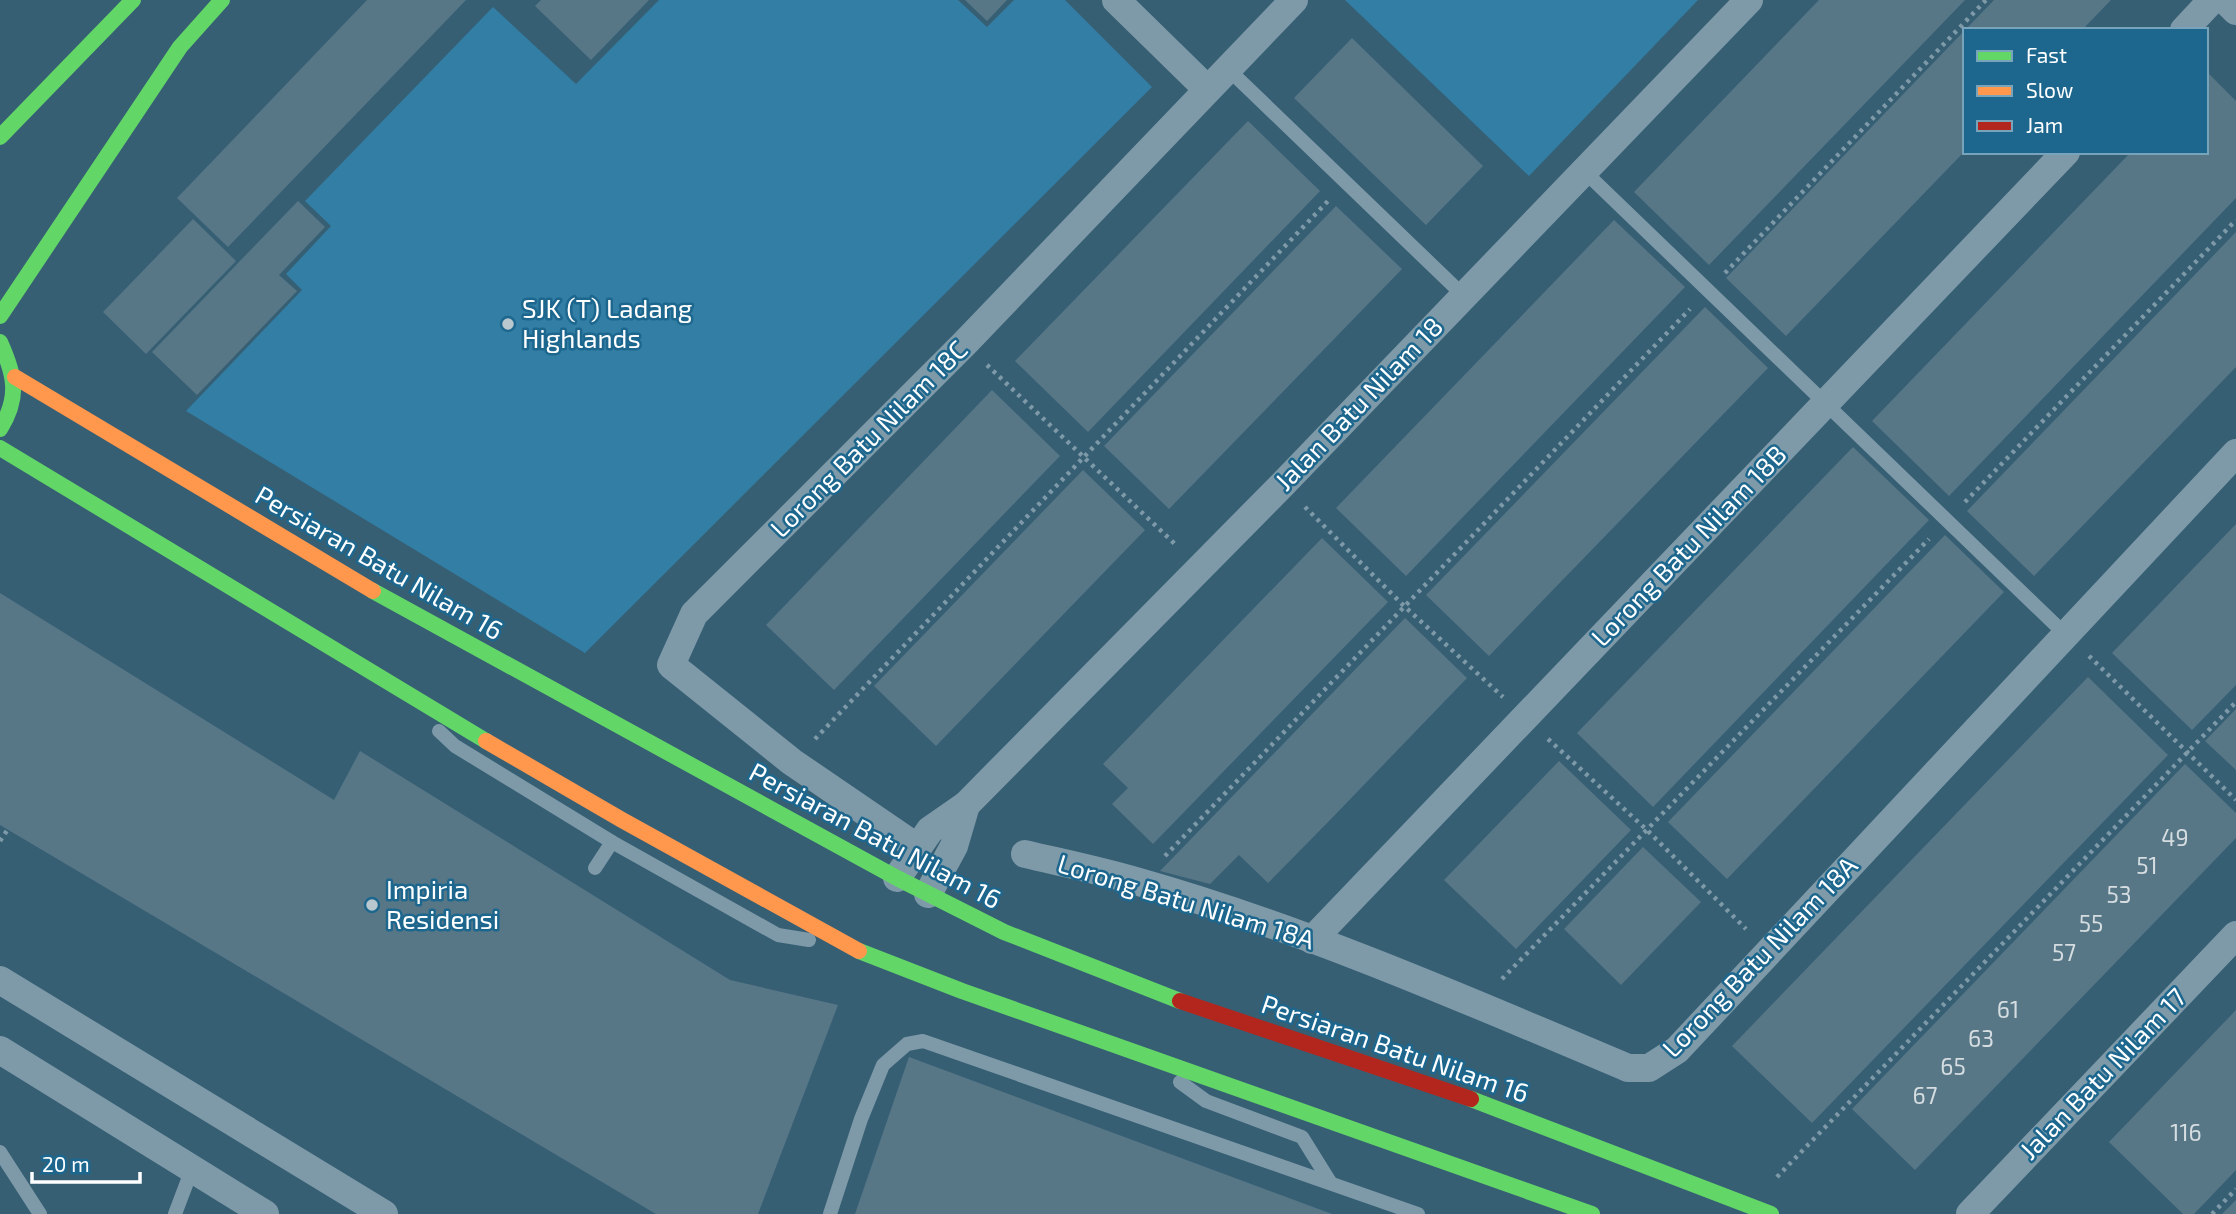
<svg xmlns="http://www.w3.org/2000/svg" width="2236" height="1214" font-family="'Exo 2',sans-serif">
<rect width="100%" height="100%" fill="#375f74"/>
<g fill="#327ea4">
<polygon points="659,0 958,0 987,27 1014,0 1065,0 1152,87 585,653 186,411 302,290 286,274 331,226 305,201 493,7 576,84"/>
<polygon points="1345,0 1698,0 1529,176"/>
</g>
<g fill="#577787">
<polygon points="367,0 466,0 228,247 177,198"/>
<polygon points="541,0 649,0 591,60 535,6"/>
<polygon points="965,0 1007,0 987,21"/>
<polygon points="1819,0 1965,0 1709,265 1634,192"/>
<polygon points="1994,0 2111,0 2082,30 1965,30"/>
<polygon points="1965,30 1965,151 1786,336 1726,278"/>
<polygon points="1352,38 1483,166 1426,225 1294,98"/>
<polygon points="2208,73 2236,101 2236,198 1949,496 1872,421 2131,152 2206,152"/>
<polygon points="1248,121 1320,191 1088,432 1015,361"/>
<polygon points="298,201 325,227 279,275 297,291 197,395 152,352"/>
<polygon points="1336,206 1402,269 1169,509 1104,446"/>
<polygon points="193,219 236,261 146,354 103,312"/>
<polygon points="1614,220 1685,287 1406,576 1336,508"/>
<polygon points="2236,232 2236,367 2034,576 1967,511"/>
<polygon points="1705,307 1768,368 1489,656 1426,595"/>
<polygon points="992,390 1060,456 834,690 766,625"/>
<polygon points="1853,447 1929,520 1653,807 1577,733"/>
<polygon points="1083,470 1145,530 936,746 874,686"/>
<polygon points="2236,524 2236,685 2192,730 2112,653"/>
<polygon points="1945,535 2004,592 1727,879 1668,822"/>
<polygon points="1322,538 1388,602 1153,844 1112,804 1128,788 1103,764"/>
<polygon points="0,593 334,800 360,751 730,980 838,1005 758,1214 656,1214 0,825"/>
<polygon points="1405,618 1467,678 1333,817 1268,883 1239,855 1210,884 1160,871"/>
<polygon points="2088,677 2168,755 1812,1123 1732,1046"/>
<polygon points="2236,709 2236,770 2205,741"/>
<polygon points="1559,761 1631,830 1516,949 1444,880"/>
<polygon points="2185,764 2236,813 2236,838 1915,1170 1852,1109"/>
<polygon points="1643,847 1701,902 1621,985 1564,929"/>
<polygon points="2236,1010 2236,1170 2194,1214 2183,1214 2109,1142"/>
<polygon points="909,1057 1332,1214 855,1214"/>
<polygon points="2236,1200 2236,1214 2222,1214"/>
</g>
<g fill="none" stroke-linecap="round" stroke-linejoin="round">
<g stroke="#7e9aa8" stroke-width="4.5" stroke-dasharray="3.5 5" stroke-linecap="butt">
<polyline points="1725,273 1986,0"/>
<polyline points="987,365 1176,545"/>
<polyline points="1965,502 2236,220"/>
<polyline points="1305,507 1403,605 1503,697"/>
<polyline points="2089,656 2236,800"/>
<polyline points="815,739 1328,201"/>
<polyline points="1548,739 1648,831 1746,929"/>
<polyline points="0,841 8,829"/>
<polyline points="1165,856 1690,309"/>
<polyline points="1502,979 1929,539"/>
<polyline points="1777,1177 2236,702"/>
<polyline points="2212,1214 2236,1189"/>
</g>
<g stroke="#7e9aa8" stroke-width="14">
<polyline points="1228,69 1464,296"/>
<polyline points="1585,172 2066,635"/>
<polyline points="439,731 455,746 612,842 778,935 809,940"/>
<polyline points="595,868 612,842"/>
<polyline points="1180,1082 1206,1101 1302,1137 1330,1182"/>
<polyline points="0,1152 40,1214"/>
<polyline points="175,1214 192,1169"/>
<polyline points="830,1214 861,1119 883,1065 907,1044 923,1041 1418,1214"/>
</g>
<g stroke="#7e9aa8" stroke-width="28">
<polyline points="1116,0 1207,89"/>
<polyline points="2225,0 2236,11"/>
<polyline points="2184,30 2212,0"/>
<polyline points="918,848 792,762 671,665 694,614 964,344 1294,0"/>
<path d="M1025,854C1063,863 1102,871 1139,882C1305,929 1469,1001 1628,1068H1649L1677,1050L2236,453"/>
<polyline points="897,878 930,830 966,805 1282,485 1749,0"/>
<polyline points="928,894 954,846 966,805"/>
<polyline points="1312,940 2066,152"/>
<polyline points="0,980 384,1214"/>
<polyline points="0,1050 265,1214"/>
<polyline points="1970,1214 2236,935"/>
</g>
<g stroke="#63d668" stroke-width="16">
<polyline points="0,137 133,0"/>
<polyline points="0,316 180,47 222,0"/>
<path d="M0,342C15,375 20,397 0,429"/>
<polyline points="0,448 486,741"/>
<polyline points="373,591 897,878 1004,932 1180,1001"/>
<polyline points="859,951 962,991 1592,1214"/>
<polyline points="1471,1099 1771,1214"/>
</g>
<g stroke="#ff974d" stroke-width="16">
<polyline points="15,377 373,591"/>
<polyline points="486,741 622,820 859,951"/>
</g>
<polyline stroke="#b3261e" stroke-width="16" points="1180,1001 1471,1099"/>
</g>
<g fill="#b9c7ce" stroke="#1d678e" stroke-width="2.5">
<circle cx="508" cy="324" r="7"/>
<circle cx="372" cy="905" r="7"/>
</g>
<g text-anchor="middle" stroke-width="5" stroke-linejoin="round" paint-order="stroke">
<g font-size="23" fill="#d5dde1">
<text x="2175" y="846">49</text>
<text x="2147" y="874">51</text>
<text x="2119" y="903">53</text>
<text x="2091" y="932">55</text>
<text x="2064" y="961">57</text>
<text x="2008" y="1018">61</text>
<text x="1981" y="1047">63</text>
<text x="1953" y="1075">65</text>
<text x="1925" y="1104">67</text>
<text x="2186" y="1141">116</text>
</g>
<g font-size="26" fill="#fff" stroke="#1d678e" text-anchor="start">
<text x="522" y="318">SJK (T) Ladang<tspan x="522" dy="30">Highlands</tspan></text>
<text x="386" y="899">Impiria<tspan x="386" dy="30">Residensi</tspan></text>
</g>
<g font-size="26" fill="#fff" stroke="#1d678e">
<text transform="translate(1359 404) rotate(-46)" y="9">Jalan Batu Nilam 18</text>
<text transform="translate(869 439) rotate(-45)" y="9">Lorong Batu Nilam 18C</text>
<text transform="translate(1689 546) rotate(-46)" y="9">Lorong Batu Nilam 18B</text>
<text transform="translate(379 563) rotate(30)" y="9">Persiaran Batu Nilam 16</text>
<text transform="translate(875 836) rotate(28)" y="9">Persiaran Batu Nilam 16</text>
<text transform="translate(1186 902) rotate(17)" y="9">Lorong Batu Nilam 18A</text>
<text transform="translate(1760 957) rotate(-46)" y="9">Lorong Batu Nilam 18A</text>
<text transform="translate(1395 1049) rotate(19)" y="9">Persiaran Batu Nilam 16</text>
<text transform="translate(2103 1074) rotate(-46)" y="9">Jalan Batu Nilam 17</text>
</g>
</g>
<rect x="1963" y="28" width="245" height="126" fill="#1d678e" stroke="#77a4bb" stroke-width="2"/>
<rect x="1977" y="51" width="35" height="10" fill="#63d668" stroke="#77a4bb" stroke-width="2"/>
<text x="2026" y="63" font-size="21" fill="#ffffff">Fast</text>
<rect x="1977" y="86" width="35" height="10" fill="#ff974d" stroke="#77a4bb" stroke-width="2"/>
<text x="2026" y="98" font-size="21" fill="#ffffff">Slow</text>
<rect x="1977" y="121" width="35" height="10" fill="#b3261e" stroke="#77a4bb" stroke-width="2"/>
<text x="2026" y="133" font-size="21" fill="#ffffff">Jam</text>
<path d="M32 1172v10h108v-10" fill="none" stroke="#ffffff" stroke-width="3.5"/>
<text x="42" y="1172" font-size="21" fill="#ffffff" stroke="#1d678e" stroke-width="5" paint-order="stroke">20 m</text>
</svg>
